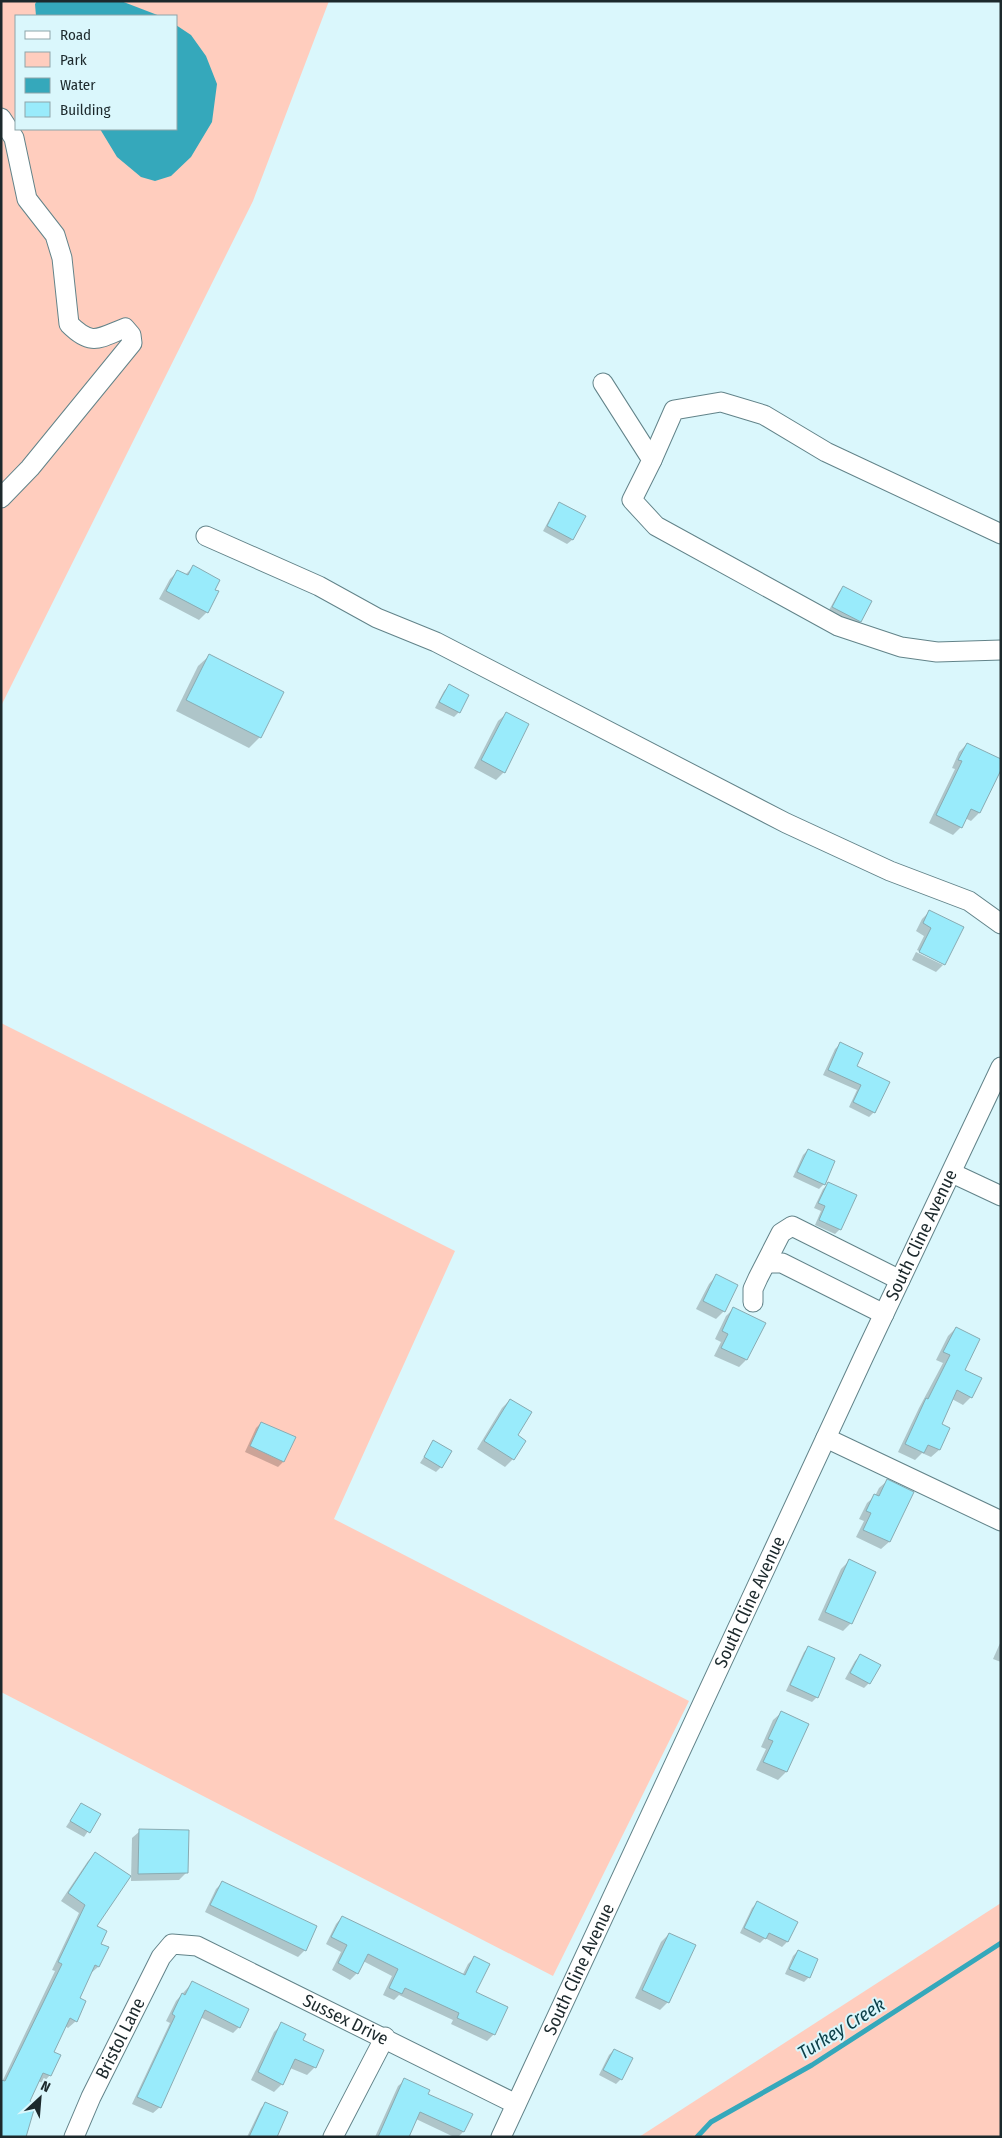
<svg xmlns="http://www.w3.org/2000/svg" width="1002" height="2138" font-family="'Fira Sans Condensed',sans-serif">
<rect width="100%" height="100%" fill="#daf7fc"/>
<g fill="#ffcdbe" fill-rule="evenodd">
<path d="M1,1H329L253,201L1,706ZM16,16H176V129H16Z"/>
<polygon points="1,1023 455,1251 334,1519 689,1701 553,1976 1,1692"/>
<polygon points="1001,1903 1001,2137 639,2137"/>
</g>
<g fill="#35a8bb">
<polygon points="37,1 121,1 160,16 36,16 35,4"/>
<polygon points="176,25 191,35 206,56 217,84 212,122 191,157 171,176 155,181 141,177 117,157 100,129 176,129"/>
</g>
<g fill="#0003">
<polygon points="560,504 584,517 572,540 567,544 543,531 555,509"/>
<polygon points="193,567 207,612 199,620 159,599 170,579 178,571 185,575"/>
<polygon points="844,587 860,621 855,626 828,612 839,592"/>
<polygon points="209,656 260,737 249,748 176,711 198,666"/>
<polygon points="449,686 459,712 454,717 435,708 444,691"/>
<polygon points="506,714 504,772 496,780 474,768 498,721"/>
<polygon points="967,744 1001,767 979,813 971,821 965,818 961,827 953,835 929,823 955,769 952,768 959,752"/>
<polygon points="930,911 944,964 936,972 912,960 916,952 943,965 943,963 917,950 924,936 916,931 922,919"/>
<polygon points="840,1044 855,1067 874,1112 869,1117 849,1107 857,1090 823,1075 835,1049"/>
<polygon points="808,1150 824,1184 819,1189 793,1177 803,1155"/>
<polygon points="828,1184 840,1229 835,1234 815,1225 821,1211 814,1208 823,1189"/>
<polygon points="716,1276 724,1311 716,1319 696,1309 709,1284"/>
<polygon points="733,1309 746,1360 739,1367 714,1356 721,1342 715,1339 726,1316"/>
<polygon points="956,1328 963,1370 971,1397 963,1405 952,1399 940,1425 948,1428 939,1450 931,1457 922,1453 915,1460 898,1452 919,1408 943,1363 936,1360 948,1336"/>
<polygon points="510,1400 516,1436 513,1459 505,1467 477,1449 502,1408"/>
<polygon points="261,1423 294,1438 283,1462 278,1467 245,1452 256,1428"/>
<polygon points="434,1441 441,1467 436,1472 420,1463"/>
<polygon points="887,1481 889,1542 881,1549 856,1537 864,1521 859,1519 867,1503 875,1496 879,1488"/>
<polygon points="849,1561 874,1572 850,1624 843,1631 818,1620 841,1569"/>
<polygon points="1001,1641 1001,1662 993,1659"/>
<polygon points="809,1647 817,1697 812,1702 786,1691 804,1652"/>
<polygon points="860,1656 869,1683 864,1688 845,1679 855,1661"/>
<polygon points="781,1713 807,1725 786,1772 778,1780 756,1770 766,1749 761,1747 773,1720"/>
<polygon points="81,1804 99,1815 84,1837 66,1827"/>
<polygon points="140,1831 187,1872 179,1880 131,1881 132,1838"/>
<polygon points="95,1854 96,1926 100,1944 107,1948 98,1967 90,1974 78,1999 76,2021 68,2028 65,2026 52,2053 50,2075 43,2083 38,2081 28,2102 24,2137 2,2082 55,1971 52,1970 79,1913 61,1901 88,1861"/>
<polygon points="223,1882 305,1950 298,1957 205,1912 216,1889"/>
<polygon points="757,1903 796,1922 787,1942 782,1947 765,1938 760,1943 740,1933 752,1908"/>
<polygon points="342,1917 462,1976 468,1964 474,1958 475,1992 494,2034 487,2041 451,2024 453,2020 399,1995 394,2000 383,1995 392,1976 363,1961 357,1973 350,1980 332,1970 341,1952 326,1944 336,1924"/>
<polygon points="669,1934 668,2002 660,2010 635,1998 661,1942"/>
<polygon points="798,1951 809,1977 804,1982 785,1974 793,1956"/>
<polygon points="192,1983 239,2027 233,2033 200,2017 160,2107 153,2113 132,2104 170,2023 166,2021 176,2001"/>
<polygon points="282,2024 301,2041 322,2051 314,2068 307,2075 290,2068 282,2084 274,2092 251,2080 274,2032"/>
<polygon points="614,2050 621,2079 616,2084 599,2075 609,2055"/>
<polygon points="405,2080 427,2095 471,2114 463,2132 458,2137 454,2137 416,2119 408,2137 375,2137 398,2086"/>
<polygon points="266,2103 276,2137 247,2137 261,2108"/>
</g>
<g fill="none" stroke-linecap="round" stroke-linejoin="round">
<polyline stroke="#35a8bb" stroke-width="5" points="697,2137 711,2122 812,2065 1001,1943"/>
</g>
<g fill="#99ebfb" stroke="#89abb2">
<polygon points="559,502 586,516 573,540 547,526"/>
<polygon points="193,565 220,580 215,590 219,591 208,613 166,591 177,570 188,575"/>
<polygon points="843,586 872,601 861,622 832,607"/>
<polygon points="209,654 284,692 261,738 186,700"/>
<polygon points="449,684 469,695 460,713 439,702"/>
<polygon points="506,712 529,724 505,773 481,760"/>
<polygon points="967,743 1001,759 1001,770 980,813 971,809 962,828 936,815 962,761 958,760"/>
<polygon points="929,910 964,927 945,965 919,952 931,928 923,923"/>
<polygon points="840,1042 863,1053 857,1066 890,1082 875,1113 853,1102 861,1085 828,1070"/>
<polygon points="808,1149 835,1161 825,1185 797,1172"/>
<polygon points="828,1182 857,1195 841,1230 819,1220 825,1206 818,1203"/>
<polygon points="716,1274 738,1285 725,1312 703,1301"/>
<polygon points="733,1307 766,1323 747,1360 721,1348 728,1334 722,1331"/>
<polygon points="956,1327 980,1339 965,1370 982,1378 972,1398 957,1390 942,1424 950,1428 940,1450 928,1445 924,1453 905,1444 926,1398 928,1399 950,1355 943,1352"/>
<polygon points="510,1399 532,1412 518,1435 526,1441 514,1460 484,1441"/>
<polygon points="261,1422 296,1437 284,1462 250,1446"/>
<polygon points="433,1440 452,1451 442,1468 424,1457"/>
<polygon points="887,1479 914,1492 890,1542 863,1530 871,1513 866,1511 874,1494 879,1496"/>
<polygon points="849,1559 876,1572 852,1624 825,1612"/>
<polygon points="808,1646 835,1658 818,1698 790,1685"/>
<polygon points="860,1654 881,1665 870,1684 850,1673"/>
<polygon points="781,1711 809,1724 787,1772 763,1762 773,1741 768,1739"/>
<polygon points="81,1803 101,1814 90,1833 70,1821"/>
<polygon points="139,1829 189,1830 188,1873 138,1874"/>
<polygon points="95,1852 131,1876 97,1926 107,1931 101,1944 109,1947 99,1967 95,1965 80,1998 86,2001 77,2022 70,2018 54,2052 61,2055 51,2076 43,2073 30,2101 36,2103 26,2137 1,2137 1,2080 5,2081 62,1964 58,1962 85,1905 68,1893"/>
<polygon points="222,1881 317,1926 306,1951 210,1905"/>
<polygon points="757,1901 798,1922 788,1942 769,1933 766,1939 744,1928"/>
<polygon points="342,1916 465,1975 474,1956 490,1964 476,1992 508,2007 495,2035 457,2018 459,2013 405,1988 402,1994 389,1988 398,1969 368,1954 358,1974 338,1963 347,1945 331,1937"/>
<polygon points="669,1933 696,1945 669,2003 642,1990"/>
<polygon points="798,1950 818,1959 810,1978 789,1969"/>
<polygon points="192,1981 249,2009 240,2028 205,2010 161,2108 137,2097 175,2016 172,2014 182,1993 185,1995"/>
<polygon points="281,2022 306,2034 303,2040 324,2050 316,2068 295,2059 283,2085 258,2072"/>
<polygon points="614,2049 633,2058 622,2080 603,2070"/>
<polygon points="404,2078 430,2090 428,2094 473,2114 464,2132 420,2112 409,2137 378,2137"/>
<polygon points="265,2102 288,2112 277,2137 249,2137"/>
</g>
<g fill="none" stroke-linecap="round" stroke-linejoin="round">
<g stroke="#628389" stroke-width="21">
<g id="minor">
<path d="M1,118L14,138L27,199L55,235L62,258L69,324C92,347 99,338 125,328L131,335L132,343L30,468L1,498"/>
<polyline points="603,383 652,460 632,500 656,526 838,626 901,647 937,652 1001,650"/>
<polyline points="652,460 674,410 721,402 764,415 826,452 1001,534"/>
<polyline points="206,536 319,586 377,618 436,642 786,823 890,871 969,901 1001,924"/>
<polyline points="952,1173 1001,1196"/>
<polyline points="767,1263 782,1263 884,1314"/>
<polyline points="753,1302 753,1289 758,1278 781,1233 792,1226 900,1280"/>
<polyline points="826,1438 1001,1521"/>
<path id="s1" d="M74,2137L91,2097L161,1957L172,1944L197,1946L516,2104"/>
<polyline points="333,2137 385,2037"/>
<path id="s2" d="M501,2137L864,1356L1001,1067"/>
</g>
</g>
<use href="#minor" stroke="#fff" stroke-width="19"/>
</g>
<g text-anchor="middle" stroke-width="4" stroke-linejoin="round" paint-order="stroke">
<g font-size="18" fill="#1c292c" stroke="#daf7fc">
<text dy="6" stroke="none"><textPath href="#s2" startOffset="995">South Cline Avenue</textPath></text>
<text dy="6" stroke="none"><textPath href="#s2" startOffset="590">South Cline Avenue</textPath></text>
<text dy="6" stroke="none"><textPath href="#s2" startOffset="185">South Cline Avenue</textPath></text>
<text dy="6" stroke="none"><textPath href="#s1" startOffset="408">Sussex Drive</textPath></text>
<text dy="6" stroke="none"><textPath href="#s1" startOffset="109">Bristol Lane</textPath></text>
</g>
<g font-size="19" font-style="italic" fill="#0c3f48" stroke="#daf7fc">
<text transform="translate(841 2028) rotate(-32)" y="7">Turkey Creek</text>
</g>
</g>
<rect width="1002" height="2138" fill="none" stroke="#1c292c" stroke-width="5"/>
<rect x="15" y="15" width="162" height="115" fill="#daf7fc" stroke="#8ea5a9"/>
<rect x="25" y="31" width="25" height="8" fill="#ffffff" stroke="#8ea5a9"/>
<text x="60" y="40" font-size="15" fill="#1c292c">Road</text>
<rect x="25" y="52" width="25" height="15" fill="#ffcdbe" stroke="#8ea5a9"/>
<text x="60" y="65" font-size="15" fill="#1c292c">Park</text>
<rect x="25" y="78" width="25" height="15" fill="#35a8bb" stroke="#8ea5a9"/>
<text x="60" y="90" font-size="15" fill="#1c292c">Water</text>
<rect x="25" y="102" width="25" height="15" fill="#99ebfb" stroke="#8ea5a9"/>
<text x="60" y="115" font-size="15" fill="#1c292c">Building</text>
<g transform="translate(40 2098) rotate(26)" stroke="#daf7fc" stroke-width="4" paint-order="stroke">
<path d="M0-4L9 19L0 12L-9 19Z" fill="#1c292c"/>
<text y="-8" font-size="14" font-weight="bold" text-anchor="middle" fill="#1c292c">N</text>
</g>
</svg>
